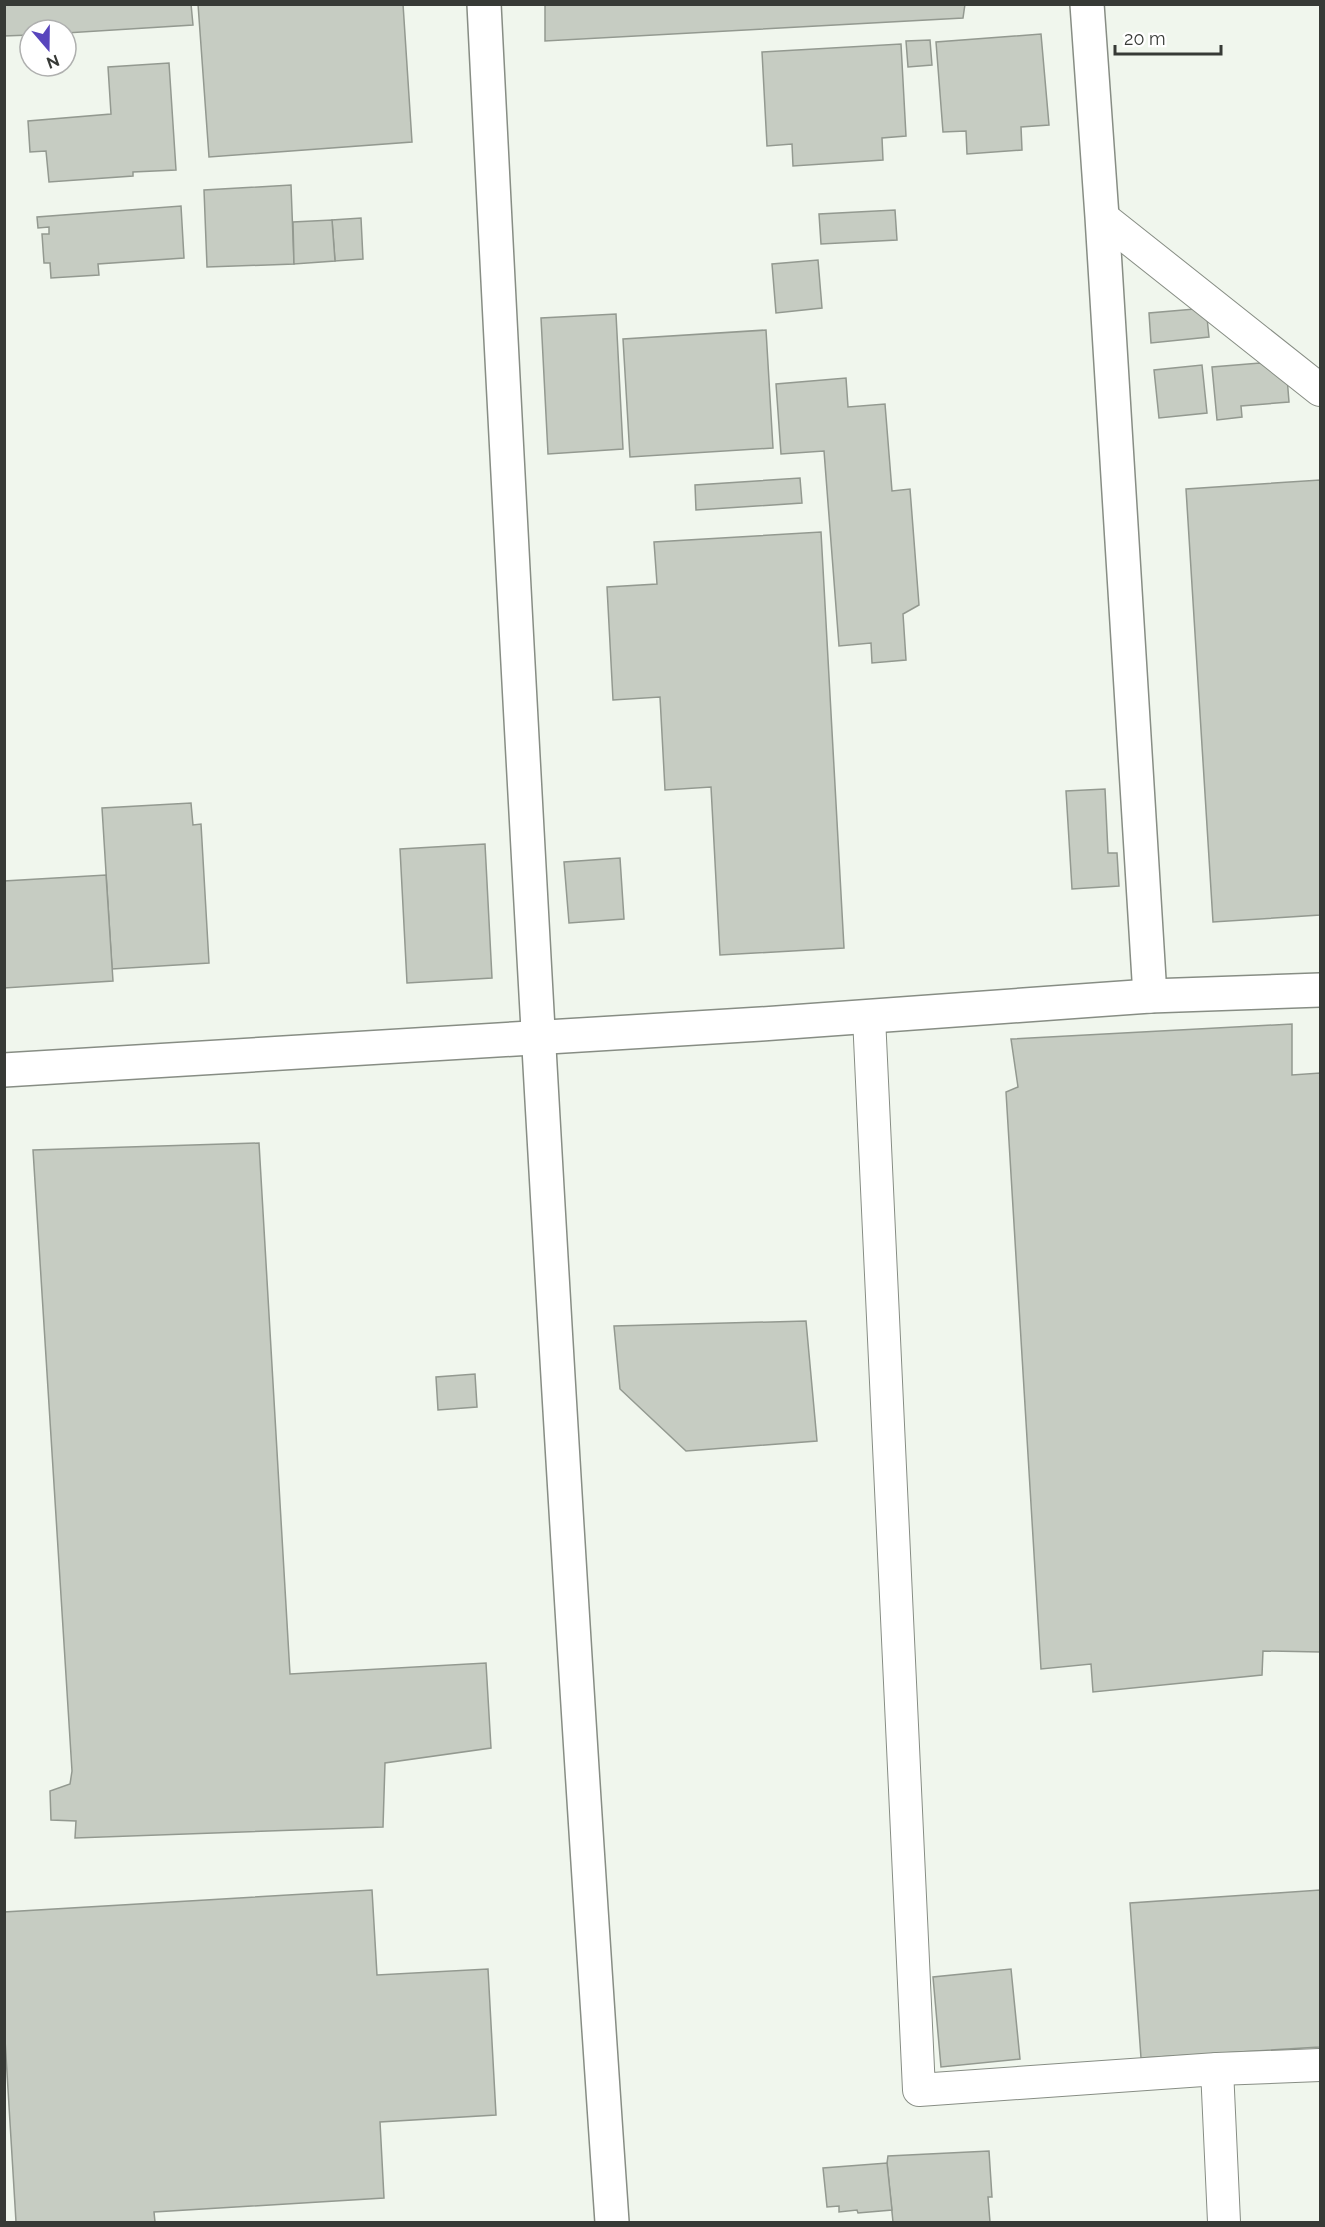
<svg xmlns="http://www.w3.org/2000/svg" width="1325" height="2227" font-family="Raleway,sans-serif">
<rect width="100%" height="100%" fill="#f0f6ed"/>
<g fill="#c6ccc2" stroke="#939990" stroke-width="1.5">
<polygon points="4,4 191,4 193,25 66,33 66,30 30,30 30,35 4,36"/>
<polygon points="198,4 403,4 412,142 209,157"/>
<polygon points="545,4 965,4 963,18 545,41"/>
<polygon points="1041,34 1049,125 1021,127 1022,150 967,154 966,131 943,132 936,42"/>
<polygon points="930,40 932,65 908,67 906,41"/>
<polygon points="901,44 906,136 882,138 883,160 793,166 792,144 767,146 762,52"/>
<polygon points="169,63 176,170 133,172 133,176 49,182 46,151 30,152 28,121 111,114 108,67"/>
<polygon points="291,185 294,264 207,267 204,190"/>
<polygon points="181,206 184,258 98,264 99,275 51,278 50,263 44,263 42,234 49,234 49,227 38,228 37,217"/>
<polygon points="895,210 897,240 821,244 819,214"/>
<polygon points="361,218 363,259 335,261 332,220"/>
<polygon points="332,220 335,261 294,264 293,222"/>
<polygon points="818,260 822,308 776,313 772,264"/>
<polygon points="1206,308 1209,337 1151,343 1149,313"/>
<polygon points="616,314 623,449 548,454 541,318"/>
<polygon points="766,330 773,448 630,457 623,339"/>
<polygon points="1260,363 1287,377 1289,402 1241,406 1242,417 1217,420 1212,367"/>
<polygon points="1202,365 1207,413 1159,418 1154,370"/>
<polygon points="846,378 848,407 885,404 892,491 910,489 919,605 903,614 906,660 872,663 871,643 839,646 824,451 781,454 776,384"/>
<polygon points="800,478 802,503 696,510 695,485"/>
<polygon points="1320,480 1320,915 1213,922 1186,489"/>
<polygon points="821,532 844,948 720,955 711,787 665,790 660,697 613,700 607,587 657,584 654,542"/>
<polygon points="1105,789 1108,853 1117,853 1119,886 1072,889 1066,791"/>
<polygon points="191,803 193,825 201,824 209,963 112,969 102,808"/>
<polygon points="485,844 492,978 407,983 400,849"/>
<polygon points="620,858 624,919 569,923 564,862"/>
<polygon points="106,875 113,981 4,988 4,881"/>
<polygon points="1292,1024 1292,1075 1320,1073 1320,1652 1263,1651 1262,1675 1093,1692 1091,1664 1041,1669 1006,1092 1018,1087 1011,1039"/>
<polygon points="259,1143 290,1674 486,1663 491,1748 385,1763 383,1827 75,1838 76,1821 51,1820 50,1791 70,1784 72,1771 33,1150"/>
<polygon points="806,1321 817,1441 686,1451 620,1389 614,1326"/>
<polygon points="475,1374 477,1407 438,1410 436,1377"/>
<polygon points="372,1890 377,1975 488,1969 496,2115 380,2122 384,2198 154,2212 155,2222 16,2222 4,2023 4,1912"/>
<polygon points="1320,1890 1320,2047 1141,2058 1130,1903"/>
<polygon points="1011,1969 1020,2059 941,2067 933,1977"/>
<polygon points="989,2151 992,2197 988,2197 990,2222 893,2222 887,2163 888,2156"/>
<polygon points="887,2163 892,2210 858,2213 857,2210 839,2212 839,2206 827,2207 823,2168"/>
</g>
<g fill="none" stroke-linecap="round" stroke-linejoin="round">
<g stroke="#878d84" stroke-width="34">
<g id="minor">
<polyline points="1102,217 1320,390"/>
<polyline points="869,1017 919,2090 1217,2069 1224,2222"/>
<polyline points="1217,2069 1320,2065"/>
</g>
</g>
<g stroke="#878d84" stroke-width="36">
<g id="tertiary">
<path d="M484,4C521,744 561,1484 612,2222"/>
<polyline points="1087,4 1102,217 1150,996"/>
<polyline points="4,1070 761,1024 1150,996 1320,990"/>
</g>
</g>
<use href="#minor" stroke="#fff" stroke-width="32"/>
<use href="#tertiary" stroke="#fff" stroke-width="33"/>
</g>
<rect width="1325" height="2227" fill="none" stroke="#373a36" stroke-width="12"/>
<g transform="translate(48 48) rotate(160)"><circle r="28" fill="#ffffff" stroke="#afb0af" stroke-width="1.5"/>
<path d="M0-4.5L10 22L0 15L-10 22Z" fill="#5845bd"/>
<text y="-9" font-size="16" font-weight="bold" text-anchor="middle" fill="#373a36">N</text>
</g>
<path d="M1115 45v9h106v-9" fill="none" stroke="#373a36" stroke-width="3"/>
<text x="1124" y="45" font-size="18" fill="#373a36" stroke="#ffffff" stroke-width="4.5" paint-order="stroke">20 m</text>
</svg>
